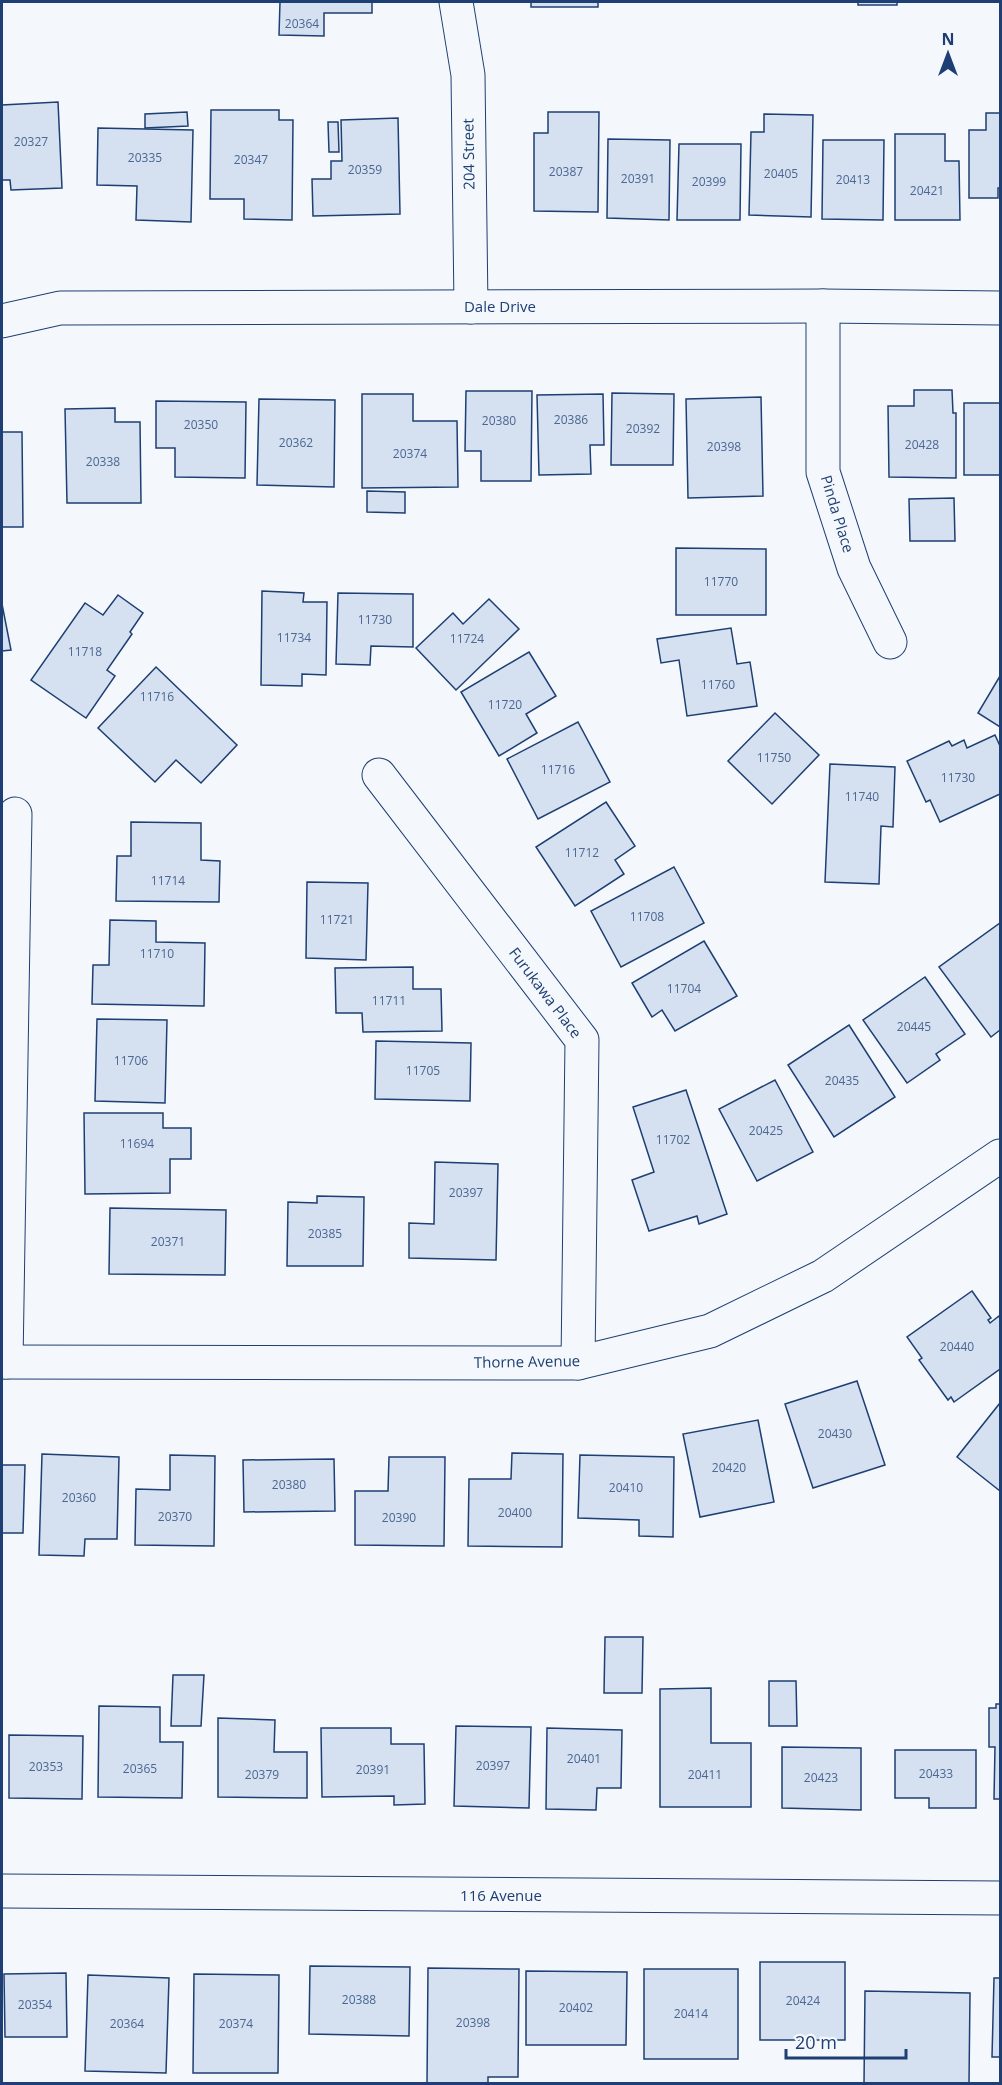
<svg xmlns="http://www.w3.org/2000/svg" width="1002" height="2085" font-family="'Open Sans',sans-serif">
<rect width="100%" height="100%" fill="#f4f7fb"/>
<g fill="#d5e0f0" stroke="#1d3f73" stroke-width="1.5">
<polygon points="280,2 372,2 372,13 324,13 324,36 279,35"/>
<rect x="531" y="2" width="67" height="5"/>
<rect x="858" y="2" width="39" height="3"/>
<polygon points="58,102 62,188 11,190 10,180 2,180 2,105"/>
<polygon points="211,110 279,110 279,120 293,120 292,220 244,219 244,199 210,199"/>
<polygon points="187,112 188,126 145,128 145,114"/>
<polygon points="548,112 599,112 598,212 534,211 534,133 548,133"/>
<polygon points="986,113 1000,113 1000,188 998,188 998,198 969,198 969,130 986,130"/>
<polygon points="764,114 813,115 811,217 749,215 751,132 764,132"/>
<polygon points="398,118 400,214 313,216 312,179 331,179 331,161 342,161 341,120"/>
<polygon points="328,122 338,122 339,152 329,152"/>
<polygon points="98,128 193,130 191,222 136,220 137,186 97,185"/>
<polygon points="895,134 945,134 945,161 959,161 960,220 895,220"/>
<polygon points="608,139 670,140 669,220 607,218"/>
<polygon points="823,140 884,140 883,220 822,219"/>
<polygon points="679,144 741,144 740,220 677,220"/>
<polygon points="914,390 952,390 953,413 956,413 956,478 889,477 888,406 914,406"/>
<polygon points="466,391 532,391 531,481 481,481 481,451 465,451"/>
<polygon points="612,393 674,394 673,465 611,465"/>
<polygon points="362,394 413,394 413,421 457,421 458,487 362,488"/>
<polygon points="603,394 604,445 590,445 591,474 539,475 537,395"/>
<polygon points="761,397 763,496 688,498 686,399"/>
<polygon points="259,399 335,400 334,487 257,485"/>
<polygon points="156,401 246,402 245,478 175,477 175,448 156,448"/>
<rect x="964" y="403" width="36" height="72"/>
<polygon points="115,408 115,422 140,422 141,503 67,503 65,409"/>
<polygon points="2,432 22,432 23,527 2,527"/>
<polygon points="367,491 405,492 405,513 367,512"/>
<polygon points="954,498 955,541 910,541 909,499"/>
<polygon points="676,548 766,549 766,615 676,615"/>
<polygon points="262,591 304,593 303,602 327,602 326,675 302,674 302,686 261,685"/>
<polygon points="338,593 413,594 413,647 371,646 370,665 336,664"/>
<polygon points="118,595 143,613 130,632 132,634 107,670 115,676 86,718 31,680 85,603 103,615"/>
<polygon points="489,599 519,629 456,690 416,648 453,613 463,624"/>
<polygon points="2,604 11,650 2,651"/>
<polygon points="731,628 737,664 750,662 757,706 687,716 679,660 661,663 657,639"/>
<polygon points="529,652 556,696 526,714 537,733 499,756 461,692"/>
<polygon points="156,667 237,745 201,783 176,760 155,782 98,728"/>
<polygon points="1000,676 1000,727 978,713"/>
<polygon points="775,713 819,755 772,804 728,761"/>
<polygon points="578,722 610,782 538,819 507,759"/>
<polygon points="995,735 1000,746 1000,794 940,822 930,800 926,802 907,761 949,741 952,746 964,740 967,748"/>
<polygon points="830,764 895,767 893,827 881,826 879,884 825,882"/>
<polygon points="606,802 635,846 615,860 624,874 575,906 536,847"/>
<polygon points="131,822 201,823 201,860 220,861 219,902 116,901 117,856 131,856"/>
<polygon points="674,867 704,923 621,967 591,911"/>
<polygon points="307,882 368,883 366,960 306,958"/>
<polygon points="110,920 156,921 156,942 205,943 204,1006 92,1004 93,965 109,965"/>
<polygon points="1000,923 1000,1030 991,1037 939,967"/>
<polygon points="704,941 737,996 675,1031 662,1010 652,1017 632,983"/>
<polygon points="413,967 413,989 441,989 442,1031 363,1032 362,1013 336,1013 335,968"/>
<polygon points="925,977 965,1034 936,1054 940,1060 907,1083 863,1020"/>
<polygon points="97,1019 167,1020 165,1103 95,1101"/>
<polygon points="849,1025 895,1097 834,1137 788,1065"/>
<polygon points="376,1041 471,1043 470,1101 375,1099"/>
<polygon points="775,1080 813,1152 757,1181 719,1109"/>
<polygon points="686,1090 727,1214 699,1224 697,1216 649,1231 632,1180 654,1172 633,1107"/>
<polygon points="84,1113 163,1113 163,1128 191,1128 191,1159 170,1159 170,1193 85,1194"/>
<polygon points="435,1162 498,1164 496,1260 409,1258 409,1223 434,1224"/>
<polygon points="317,1196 364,1197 363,1266 287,1266 288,1202 317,1203"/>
<polygon points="110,1208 226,1210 225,1275 109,1274"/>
<polygon points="972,1291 991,1318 988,1320 990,1323 999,1316 1000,1319 1000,1369 954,1402 951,1397 948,1400 919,1360 922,1358 907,1337"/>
<polygon points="857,1381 885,1465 813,1488 785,1404"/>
<polygon points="1000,1403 1000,1491 957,1457"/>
<polygon points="758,1420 774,1502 700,1517 683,1434"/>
<polygon points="512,1453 563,1454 562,1547 468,1546 469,1479 511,1479"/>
<polygon points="42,1454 119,1457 117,1539 85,1539 84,1556 39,1555"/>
<polygon points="170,1455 215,1456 214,1546 135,1545 136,1489 170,1490"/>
<polygon points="580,1455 674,1457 673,1537 639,1536 639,1520 578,1518"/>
<polygon points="389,1457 445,1457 444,1546 355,1545 355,1491 388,1491"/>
<polygon points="334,1459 335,1511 244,1512 243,1460"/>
<polygon points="2,1465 25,1465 23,1533 2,1533"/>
<polygon points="605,1637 643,1637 642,1693 604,1693"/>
<polygon points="173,1675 204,1675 201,1726 171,1726"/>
<polygon points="769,1681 796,1681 797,1726 769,1726"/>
<polygon points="711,1688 711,1743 751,1743 751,1807 660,1807 660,1689"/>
<polygon points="996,1704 1000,1704 1000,1799 994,1799 995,1747 989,1747 989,1708 996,1708"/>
<polygon points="99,1706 160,1707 160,1742 183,1742 182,1798 98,1797"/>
<polygon points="218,1718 275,1720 274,1752 307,1752 307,1798 218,1797"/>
<polygon points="456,1726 531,1727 529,1808 454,1806"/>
<polygon points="321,1728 391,1728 391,1744 424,1744 425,1804 394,1805 394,1796 322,1797"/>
<polygon points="547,1728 622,1730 621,1788 597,1788 596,1810 546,1809"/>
<polygon points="9,1735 83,1736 82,1799 9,1798"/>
<polygon points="782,1747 861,1748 861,1810 782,1808"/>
<polygon points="895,1750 976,1750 976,1808 929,1808 929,1798 895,1798"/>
<rect x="760" y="1962" width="85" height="78"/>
<polygon points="310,1966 410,1967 409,2036 309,2034"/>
<polygon points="428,1968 519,1969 518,2077 488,2077 488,2084 427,2084"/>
<rect x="644" y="1969" width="94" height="90"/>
<polygon points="526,1971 627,1972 626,2045 526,2045"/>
<polygon points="66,1973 67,2037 5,2037 4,1974"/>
<polygon points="194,1974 279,1975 278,2073 193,2073"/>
<polygon points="88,1975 169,1978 166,2073 85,2071"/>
<polygon points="994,1978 1000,1978 1000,2057 992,2057"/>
<polygon points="865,1991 970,1993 969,2084 864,2084"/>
</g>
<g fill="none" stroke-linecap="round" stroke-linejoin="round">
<g stroke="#1d3f73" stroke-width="35">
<g id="street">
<polyline points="456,2 468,75 471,307"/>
<polyline points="823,306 823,472 854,568 890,642"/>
<polyline points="2,321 60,308 823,306 1000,308"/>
<polyline points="379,775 582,1040 578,1363"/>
<polyline points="6,1362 15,814"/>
<polyline points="2,1891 1000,1898"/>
</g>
</g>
<g stroke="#1d3f73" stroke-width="35">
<polyline id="secondary" points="2,1362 578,1363 710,1331 823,1276 1000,1156"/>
</g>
<use href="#street" stroke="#f4f7fb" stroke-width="33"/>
<use href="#secondary" stroke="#f4f7fb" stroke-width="33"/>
</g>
<g text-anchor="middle" stroke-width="4.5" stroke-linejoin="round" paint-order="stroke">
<g font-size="12" fill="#4b6792">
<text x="302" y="28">20364</text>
<text x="31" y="146">20327</text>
<text x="145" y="162">20335</text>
<text x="251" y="164">20347</text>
<text x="365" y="174">20359</text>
<text x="566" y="176">20387</text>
<text x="781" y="178">20405</text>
<text x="638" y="183">20391</text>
<text x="853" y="184">20413</text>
<text x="709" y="186">20399</text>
<text x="927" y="195">20421</text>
<text x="571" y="424">20386</text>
<text x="499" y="425">20380</text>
<text x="201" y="429">20350</text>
<text x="643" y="433">20392</text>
<text x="296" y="447">20362</text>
<text x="922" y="449">20428</text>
<text x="724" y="451">20398</text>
<text x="410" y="458">20374</text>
<text x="103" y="466">20338</text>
<text x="721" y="586">11770</text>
<text x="375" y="624">11730</text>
<text x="294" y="642">11734</text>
<text x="467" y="643">11724</text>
<text x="85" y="656">11718</text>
<text x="718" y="689">11760</text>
<text x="157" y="701">11716</text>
<text x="505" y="709">11720</text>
<text x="774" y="762">11750</text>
<text x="558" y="774">11716</text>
<text x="958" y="782">11730</text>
<text x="862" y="801">11740</text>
<text x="582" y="857">11712</text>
<text x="168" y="885">11714</text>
<text x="647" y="921">11708</text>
<text x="337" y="924">11721</text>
<text x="157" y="958">11710</text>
<text x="684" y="993">11704</text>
<text x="389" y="1005">11711</text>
<text x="914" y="1031">20445</text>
<text x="131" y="1065">11706</text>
<text x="423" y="1075">11705</text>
<text x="842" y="1085">20435</text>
<text x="766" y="1135">20425</text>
<text x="673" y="1144">11702</text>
<text x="137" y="1148">11694</text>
<text x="466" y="1197">20397</text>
<text x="325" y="1238">20385</text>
<text x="168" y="1246">20371</text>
<text x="957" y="1351">20440</text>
<text x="835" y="1438">20430</text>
<text x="729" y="1472">20420</text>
<text x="289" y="1489">20380</text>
<text x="626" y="1492">20410</text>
<text x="79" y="1502">20360</text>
<text x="515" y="1517">20400</text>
<text x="175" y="1521">20370</text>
<text x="399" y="1522">20390</text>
<text x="584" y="1763">20401</text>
<text x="493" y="1770">20397</text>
<text x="46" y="1771">20353</text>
<text x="140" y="1773">20365</text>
<text x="373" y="1774">20391</text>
<text x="936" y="1778">20433</text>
<text x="262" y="1779">20379</text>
<text x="705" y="1779">20411</text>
<text x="821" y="1782">20423</text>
<text x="359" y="2004">20388</text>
<text x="803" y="2005">20424</text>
<text x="35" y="2009">20354</text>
<text x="576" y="2012">20402</text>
<text x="691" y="2018">20414</text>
<text x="473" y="2027">20398</text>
<text x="127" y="2028">20364</text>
<text x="236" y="2028">20374</text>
</g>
<g font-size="15" fill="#1d3f73" stroke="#f4f7fb">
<text transform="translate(469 154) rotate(-91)" y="5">204 Street</text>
<text x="500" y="312">Dale Drive</text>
<text transform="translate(837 514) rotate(73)" y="5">Pinda Place</text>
<text transform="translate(545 993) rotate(53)" y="5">Furukawa Place</text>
<text transform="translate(527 1362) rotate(-1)" y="5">Thorne Avenue</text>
<text x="501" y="1901">116 Avenue</text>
</g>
</g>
<rect width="1002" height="2085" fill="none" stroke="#1d3f73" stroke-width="6"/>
<g transform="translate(948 54)" stroke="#f4f7fb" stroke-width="4.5" paint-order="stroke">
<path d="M0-4.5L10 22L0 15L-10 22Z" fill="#1d3f73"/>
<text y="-9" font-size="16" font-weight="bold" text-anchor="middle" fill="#1d3f73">N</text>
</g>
<path d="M786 2049v9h120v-9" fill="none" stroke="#1d3f73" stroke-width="3"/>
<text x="795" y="2049" font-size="18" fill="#1d3f73" stroke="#f4f7fb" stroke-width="4.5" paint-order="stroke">20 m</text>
</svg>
